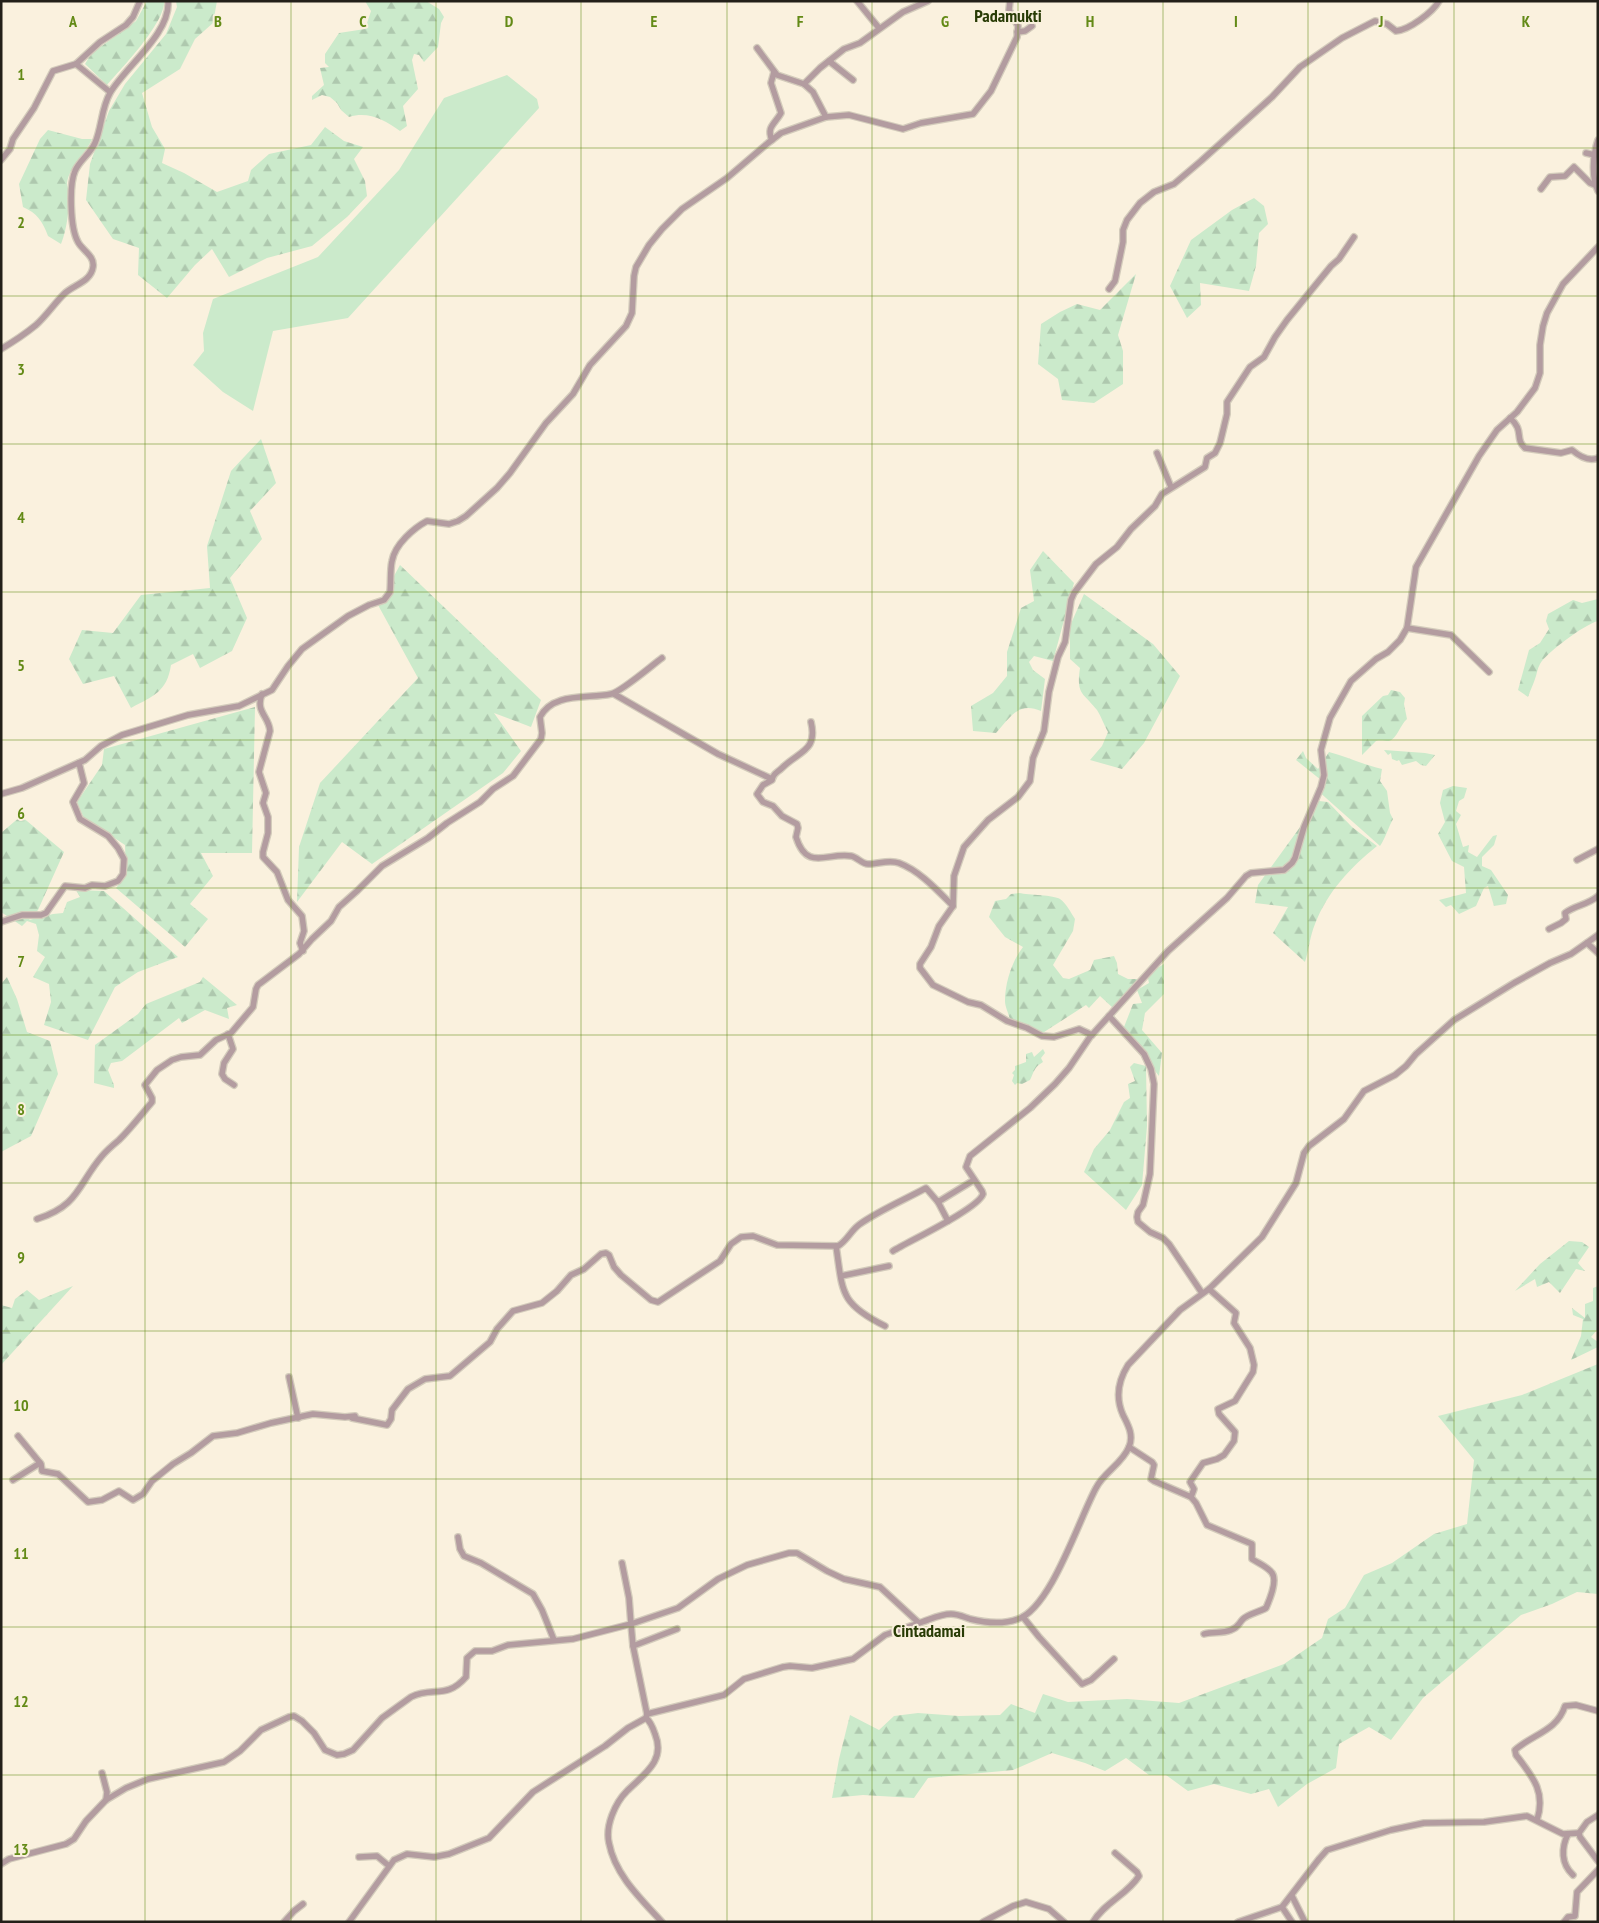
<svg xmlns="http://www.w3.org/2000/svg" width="1599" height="1923" font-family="'PT Sans Narrow',sans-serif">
<defs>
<pattern id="forest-firs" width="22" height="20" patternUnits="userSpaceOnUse" patternTransform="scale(1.25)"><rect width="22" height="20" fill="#cbeacb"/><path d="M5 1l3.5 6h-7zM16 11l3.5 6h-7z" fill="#aec8ae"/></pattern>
</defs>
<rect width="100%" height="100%" fill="#faf1de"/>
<polygon fill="#cbeacb" points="507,75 537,99 539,108 348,318 273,331 253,411 223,392 193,365 204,351 203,333 213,299 318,257 399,170 444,98"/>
<g fill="url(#forest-firs)">
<path d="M147,1H164C166,22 121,69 107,85L85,64L91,54L136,21Z"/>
<polygon points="176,1 217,1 213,23 195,39 180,69 142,93 152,127 165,149 162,163 184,173 217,192 248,181 251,170 269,154 311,145 325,127 344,141 363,147 354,159 365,181 367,196 347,217 312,246 267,258 229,277 212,249 195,265 167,298 138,275 139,248 113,239 86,200 90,164 109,111 125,84 166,34 177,7"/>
<path d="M365,1H426L439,9L444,17L441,23L438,47L424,62L419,55L414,54L412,60L418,89L403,106L407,126L400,131C384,120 369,111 349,117L341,110L337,103L330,97L322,95L312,100V96L324,85L320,68L329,67L325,63V54L339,33L365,29L371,11Z"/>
<path d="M48,130L82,139H92C85,155 70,165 67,183C67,186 69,190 69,194C69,211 67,229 61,244L48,236C43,222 37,213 23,207L19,184L40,139Z"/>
<polygon points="1254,198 1264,206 1268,224 1259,233 1256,266 1249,291 1200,283 1201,305 1187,318 1170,286 1191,240 1232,210"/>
<polygon points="1136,274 1118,335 1123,351 1123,384 1094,403 1062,400 1058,379 1038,364 1041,324 1060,312 1077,304 1100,310"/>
<path d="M261,439L276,483L250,511L262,539L230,578L247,618L232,651L200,668L193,654L171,665C167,692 153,696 131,708L114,676L83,684L69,659L82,630L113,633L141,595L210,588L207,546L231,471Z"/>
<path d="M1043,551L1074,583L1053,661L1034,656L1029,662L1033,670L1045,679L1041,711C1019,701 1010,717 996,733L973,731L971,706L993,693L1007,676V652L1021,608L1034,601L1030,570Z"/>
<polygon points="400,565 541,700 531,727 494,713 521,751 503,773 372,864 342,842 297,902 299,847 320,783 418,678 378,605"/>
<path d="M1084,594L1153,644L1180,676L1144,743L1122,769L1090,760L1102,746L1108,732C1104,725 1101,716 1097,710C1083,692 1076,695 1080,668L1070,659V626Z"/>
<path d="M1598,599V621C1585,624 1546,653 1540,664C1537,669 1537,674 1535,679C1533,685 1530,691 1528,697L1518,690L1529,650L1540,643L1549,629L1546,621L1548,614L1573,600L1582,603Z"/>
<path d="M1391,690L1400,692L1405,698L1404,704L1407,719C1400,725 1397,739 1389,741C1385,741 1380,740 1376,741L1362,755V716L1383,696L1388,695Z"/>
<polygon points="255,707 252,853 201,853 213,876 190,904 208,919 185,947 116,888 126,876 125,845 84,818 77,802 102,765 104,749"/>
<polygon points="1384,750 1425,753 1435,755 1426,766 1421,765 1416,761 1402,765 1399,760 1397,761 1392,759 1391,753 1388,755"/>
<path d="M1303,751L1306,758L1318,769L1329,752C1348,757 1364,765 1382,769L1380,781L1387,791L1390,813L1393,819C1388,828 1386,837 1380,846L1317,790L1321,780L1296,760Z"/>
<polygon points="1453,786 1467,788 1464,798 1459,801 1456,811 1461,815 1456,824 1463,847 1469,845 1468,852 1477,857 1493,836 1497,835 1494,845 1482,857 1482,866 1491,870 1508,895 1506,904 1494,906 1488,886 1484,888 1476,906 1459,914 1451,905 1446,907 1439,900 1466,893 1464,867 1452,861 1438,834 1445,822 1440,803 1443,790"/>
<path d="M1319,801L1328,802L1352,827L1377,846C1350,868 1328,891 1315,924C1310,936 1309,949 1305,962L1273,933L1288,907L1255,903L1258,885Z"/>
<polygon points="21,816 64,852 38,910 29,920 53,914 63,913 67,902 80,897 76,890 104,891 178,957 138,972 115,987 88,1040 44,1025 51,1002 49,984 33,977 45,957 37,951 39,935 36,924 27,921 22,926 1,912 1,833"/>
<path d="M1019,893C1029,895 1054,895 1060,899C1066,903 1071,913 1075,919L1073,931L1053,965L1063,978L1069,979L1090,970L1094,960L1114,956L1117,963L1118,974L1128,979H1140L1113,1008L1100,996L1089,1008L1086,1005L1041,1034L1010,1020C1009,1014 1005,1007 1005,1001C1005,983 1012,961 1023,947L1005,937L989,917L995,901L1006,899L1011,894Z"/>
<polygon points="1164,964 1164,994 1145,1013 1142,1030 1162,1053 1159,1076 1129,1038 1124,1027 1133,1004 1142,1003 1137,990 1149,983 1147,974"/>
<polygon points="7,977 17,999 27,1032 50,1041 58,1074 31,1136 1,1152 1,984"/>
<polygon points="203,977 237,1005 227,1008 229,1019 205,1010 182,1023 179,1018 122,1061 111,1063 108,1070 114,1085 114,1088 94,1083 95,1045 138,1014 146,1004 200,982"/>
<path d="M1043,1049L1045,1053L1041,1058L1043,1062C1034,1067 1034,1072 1030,1080L1022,1084L1017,1083L1015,1085L1012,1081L1014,1075L1012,1073L1015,1070V1066L1026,1062V1054L1032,1052L1034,1057Z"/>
<polygon points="1134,1063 1146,1066 1147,1126 1142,1185 1126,1210 1084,1172 1094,1149 1110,1130 1124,1102 1130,1098 1128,1084 1135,1081 1130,1067"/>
<polygon points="1569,1241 1582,1242 1589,1247 1578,1263 1585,1271 1576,1269 1560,1293 1549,1282 1537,1287 1535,1279 1515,1291 1540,1264"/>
<polygon points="73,1286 1,1365 1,1305 12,1308 15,1299 27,1290 39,1300"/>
<polygon points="1598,1286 1598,1329 1591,1337 1598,1342 1598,1347 1571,1360 1581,1336 1583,1319 1573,1315 1572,1308 1585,1318 1585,1304 1593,1301 1593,1288"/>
<polygon points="1598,1364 1598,1594 1577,1592 1552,1604 1521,1615 1423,1698 1391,1740 1369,1727 1339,1744 1336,1768 1307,1784 1278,1807 1269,1789 1251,1794 1214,1784 1188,1791 1166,1775 1149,1775 1126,1758 1105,1771 1085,1763 1052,1753 1013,1770 928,1778 914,1798 863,1795 832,1798 839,1759 850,1715 879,1730 894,1716 918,1713 959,1716 1000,1715 1011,1704 1035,1713 1043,1694 1068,1702 1127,1699 1179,1703 1284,1664 1322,1638 1328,1619 1345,1608 1364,1575 1392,1563 1434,1534 1467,1524 1474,1460 1438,1416 1522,1395"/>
</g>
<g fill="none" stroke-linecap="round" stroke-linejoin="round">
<g stroke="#d3cbbb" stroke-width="8">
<g id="street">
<polyline points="857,1 879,28"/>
<polyline points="1017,32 1025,31 1032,26"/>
<polyline points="757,48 777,75 804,84 813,92 826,117"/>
<polyline points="829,61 853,80"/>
<polyline points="76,64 110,92"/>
<polyline points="804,84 820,68 844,49 860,43 903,12 928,1"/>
<path d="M772,140C766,127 775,124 781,113L771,83L774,72"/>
<path d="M1598,140C1593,155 1591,176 1598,191"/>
<polyline points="1586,153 1595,155"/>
<polyline points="1,160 10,149 13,139 34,108 53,71 76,64 100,42 126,25 133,17 140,1"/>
<polyline points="1541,189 1550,177 1565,176 1574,167 1590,183 1595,185"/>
<path d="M1109,289L1115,281L1123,242V230L1127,220L1140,203L1154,192L1174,184L1201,161L1272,97L1300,67L1342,38L1375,21L1387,24L1396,31C1409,30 1433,12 1439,1"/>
<path d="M1,349C13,342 25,334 36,325C46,316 54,304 64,294C73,285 91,282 93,267C95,256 82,250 78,242C70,228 69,185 75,171C79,161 90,154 95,143C102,127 101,109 110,93C125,67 171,33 168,1"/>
<path d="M1510,418C1525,431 1514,438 1525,448L1561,453L1572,450C1579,456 1588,462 1598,458"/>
<polyline points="1157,453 1171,487"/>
<polyline points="1407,628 1451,635 1489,672"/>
<path d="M262,694C255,712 269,716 270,731L259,772L266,793L263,803L268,817V833L263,852V857L277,872L288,900L302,916L304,931L300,943L303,951"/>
<polyline points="614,694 718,754 772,779"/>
<path d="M811,722C818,751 799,751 782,768C777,773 773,773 772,780L763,785L757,794L763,802L773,806L782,816L797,824L798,828L796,837C807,872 827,852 851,856C857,857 862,864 868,864C879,864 889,859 899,863C920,871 937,890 953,906L939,926L931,947L920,964V968L933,985L968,1002L981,1005L1007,1021L1027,1028L1042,1036L1054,1037L1079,1029L1092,1035"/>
<path d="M1,794L22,788L85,760L101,746L122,735L188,715L239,706L272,690L288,666L302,649L348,616L369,605L384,600L390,592C391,582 390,570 392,561C395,544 414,528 427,521L449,524L458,521L466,516L497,488L510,473L546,423L573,394L590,365L626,326L632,313L634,276L636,267L649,245L662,229L682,209L727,178L768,143L781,133L826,117L849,115L903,129L921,123L973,114L991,91L1017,37L1018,26L1009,10L1010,1"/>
<polyline points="1577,860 1598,849"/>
<polyline points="953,906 954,876 964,847 988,820 1018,797 1030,781 1033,758 1044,731 1049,692 1058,657 1065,642 1071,600 1074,593 1096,564 1117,547 1131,529 1155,506 1162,494 1205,467 1207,458 1215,453 1220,443 1227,414 1227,402 1250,367 1264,357 1275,337 1287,320 1331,266 1339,259 1354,237"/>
<polyline points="1,922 22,915 41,915 46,913 65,886 85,888 92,885 105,886 118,881 123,874 124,859 118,848 108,836 80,819 73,802 84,783 79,763"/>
<path d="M1549,929L1561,923L1566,919L1565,913C1575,905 1588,905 1598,896"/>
<polyline points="1587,943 1598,953"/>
<polyline points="1109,1016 1144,1054 1151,1069 1154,1084 1150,1174 1143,1205 1138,1212 1137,1217 1138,1222 1150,1232 1163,1238 1169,1244 1202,1293"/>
<polyline points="228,1034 233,1049 224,1063 222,1074 225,1079 234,1085"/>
<polyline points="938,1202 948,1221"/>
<path d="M37,1219C79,1206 78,1184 102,1156C107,1150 113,1145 119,1140C131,1128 141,1115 152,1102V1098L145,1085L157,1070L172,1060L181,1057L200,1055L216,1040L231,1033L253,1007L256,989L258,985L299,954L312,939L331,921L339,907L357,891L382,866L428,838L447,823L480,802L493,789L513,776L541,739L542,733L540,717C553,692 587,699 611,694C621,692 651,666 662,658"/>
<path d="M836,1246C843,1292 839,1303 885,1326"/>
<path d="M893,1251C909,1241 978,1209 983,1194L982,1191L966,1167L970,1156L1030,1108L1055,1084L1069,1068L1090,1037L1168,951L1227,898L1246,876L1251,873L1284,870L1292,863L1295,858L1304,827L1321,787L1324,775L1321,750L1330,718L1351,681L1376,659L1388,652L1400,640L1407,628L1416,567L1479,456L1497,430L1517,412L1535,388L1540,373V345L1543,326L1547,313L1563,284L1598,247"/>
<polyline points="841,1276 889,1266"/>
<polyline points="289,1377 298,1418"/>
<path d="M352,1418L387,1425L391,1419L392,1410L408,1389L425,1379L450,1376L490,1342L497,1329L513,1311L542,1303L557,1291L571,1275L584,1269L601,1254L606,1253L609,1255L614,1267L621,1275L651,1300L658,1302L720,1261L731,1244L741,1237L753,1236L777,1245L838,1246C847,1241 851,1230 860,1224C880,1210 904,1200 926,1188L938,1202L974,1180"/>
<polyline points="18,1436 41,1464 42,1471 58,1474 88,1502 102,1500 119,1491 133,1500 143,1494 152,1481 173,1464 191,1453 213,1436 237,1433 271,1423 313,1414 345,1417 355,1416"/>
<polyline points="1129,1447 1152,1462 1154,1465 1151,1479 1154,1481 1191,1497 1194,1489 1190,1482 1203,1463 1217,1459 1224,1455 1234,1441 1235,1432 1219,1414 1218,1409 1235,1401 1253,1372 1254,1365 1250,1348 1234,1323 1236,1313 1209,1289"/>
<polyline points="13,1480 40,1463"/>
<path d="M1191,1497L1196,1503L1207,1525L1252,1544V1559C1258,1563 1268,1567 1272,1573C1278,1581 1269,1601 1266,1608C1259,1612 1248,1614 1243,1619C1238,1624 1239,1627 1231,1630C1222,1634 1213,1631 1204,1634"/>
<polyline points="458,1537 460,1549 464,1556 481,1563 533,1594 542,1610 554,1640"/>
<polyline points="1023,1617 1039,1637 1082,1684 1091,1680 1114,1659"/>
<polyline points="633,1646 677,1629"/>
<polyline points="647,1714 724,1695 744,1679 783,1667 790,1666 812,1668 853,1659 885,1635 919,1623"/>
<path d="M646,1718C651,1722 653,1728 655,1734C666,1761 644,1774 627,1791C615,1803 605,1826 609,1843C615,1875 641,1899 662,1922"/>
<polyline points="102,1773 107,1792 106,1800"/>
<polyline points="1598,1815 1587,1822 1579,1833 1580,1837 1598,1861"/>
<path d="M1537,1820C1546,1792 1533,1777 1516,1755L1515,1750C1533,1734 1557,1731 1565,1706L1576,1705L1598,1711"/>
<path d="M1568,1834C1561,1848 1561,1864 1573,1875"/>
<polyline points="359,1857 377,1856 389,1866"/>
<path d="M1,1864L9,1859L66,1844L74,1839L86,1821L106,1800L126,1788L148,1779L224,1762L240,1751L261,1730L289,1717L294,1716L302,1721L314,1733L325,1750L337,1755L344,1754L353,1750L382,1718L411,1697C433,1686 446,1700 466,1677L467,1658L475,1651H492L508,1645L573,1639L631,1624L629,1598L622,1563"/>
<polyline points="1292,1896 1305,1922"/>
<polyline points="1282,1907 1292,1922"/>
<polyline points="284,1922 294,1911 303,1904"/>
<path d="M349,1922L394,1860L407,1854L434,1857L449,1854L489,1838L533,1792L605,1746L628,1728L646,1718L647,1714L633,1646L631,1624L678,1608L718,1579L747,1565L789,1553H797L827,1571L844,1579L880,1587L919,1623C929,1620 940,1614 951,1614C958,1614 964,1617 970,1619C986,1623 1002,1625 1018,1619C1051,1608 1079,1519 1096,1488C1104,1472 1122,1464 1129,1447C1134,1435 1128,1425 1123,1415C1115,1397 1118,1381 1128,1365L1180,1310L1209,1289L1262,1237L1296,1183L1304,1153L1309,1146L1344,1119L1364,1091L1395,1075L1406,1066L1416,1054L1454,1020L1514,983L1550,963L1571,954L1598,935"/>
<polyline points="983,1922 1013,1906 1026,1902 1049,1909 1064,1922"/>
<path d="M1093,1922C1105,1902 1127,1895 1139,1876L1137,1872L1115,1853"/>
<polyline points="1238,1922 1282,1907 1319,1859 1327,1850 1391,1830 1424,1823 1484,1822 1527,1816 1563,1834 1579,1833"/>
<polyline points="1564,1922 1568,1917 1575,1916 1577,1892 1598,1870"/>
</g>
</g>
<use href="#street" stroke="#b39ca0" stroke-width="5.5"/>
</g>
<path fill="none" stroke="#638a16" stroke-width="1" stroke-opacity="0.55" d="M145,1V1922M291,1V1922M436,1V1922M581,1V1922M727,1V1922M872,1V1922M1018,1V1922M1163,1V1922M1308,1V1922M1454,1V1922M1,148H1598M1,296H1598M1,444H1598M1,592H1598M1,740H1598M1,888H1598M1,1035H1598M1,1183H1598M1,1331H1598M1,1479H1598M1,1627H1598M1,1775H1598"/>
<g text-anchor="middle" stroke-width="4" stroke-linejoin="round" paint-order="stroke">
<g font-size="18" font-weight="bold" fill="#283b05" stroke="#faf1de">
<text x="1008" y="22">Padamukti</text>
<text x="929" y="1637">Cintadamai</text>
</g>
</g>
<g font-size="16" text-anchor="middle" font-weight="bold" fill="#638a16" stroke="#faf1de" stroke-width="4" stroke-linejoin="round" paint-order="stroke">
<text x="73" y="27">A</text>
<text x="218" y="27">B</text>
<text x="363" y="27">C</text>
<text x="509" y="27">D</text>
<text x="654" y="27">E</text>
<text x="800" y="27">F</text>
<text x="945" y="27">G</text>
<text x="1090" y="27">H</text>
<text x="1236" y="27">I</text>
<text x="1381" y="27">J</text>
<text x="1526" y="27">K</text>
<text x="21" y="80">1</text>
<text x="21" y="228">2</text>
<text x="21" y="375">3</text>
<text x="21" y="523">4</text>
<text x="21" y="671">5</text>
<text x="21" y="819">6</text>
<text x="21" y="967">7</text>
<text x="21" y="1115">8</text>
<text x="21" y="1263">9</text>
<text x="21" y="1411">10</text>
<text x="21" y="1559">11</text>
<text x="21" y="1707">12</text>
<text x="21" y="1855">13</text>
</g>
<rect width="1599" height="1923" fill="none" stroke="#232019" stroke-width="5"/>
</svg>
